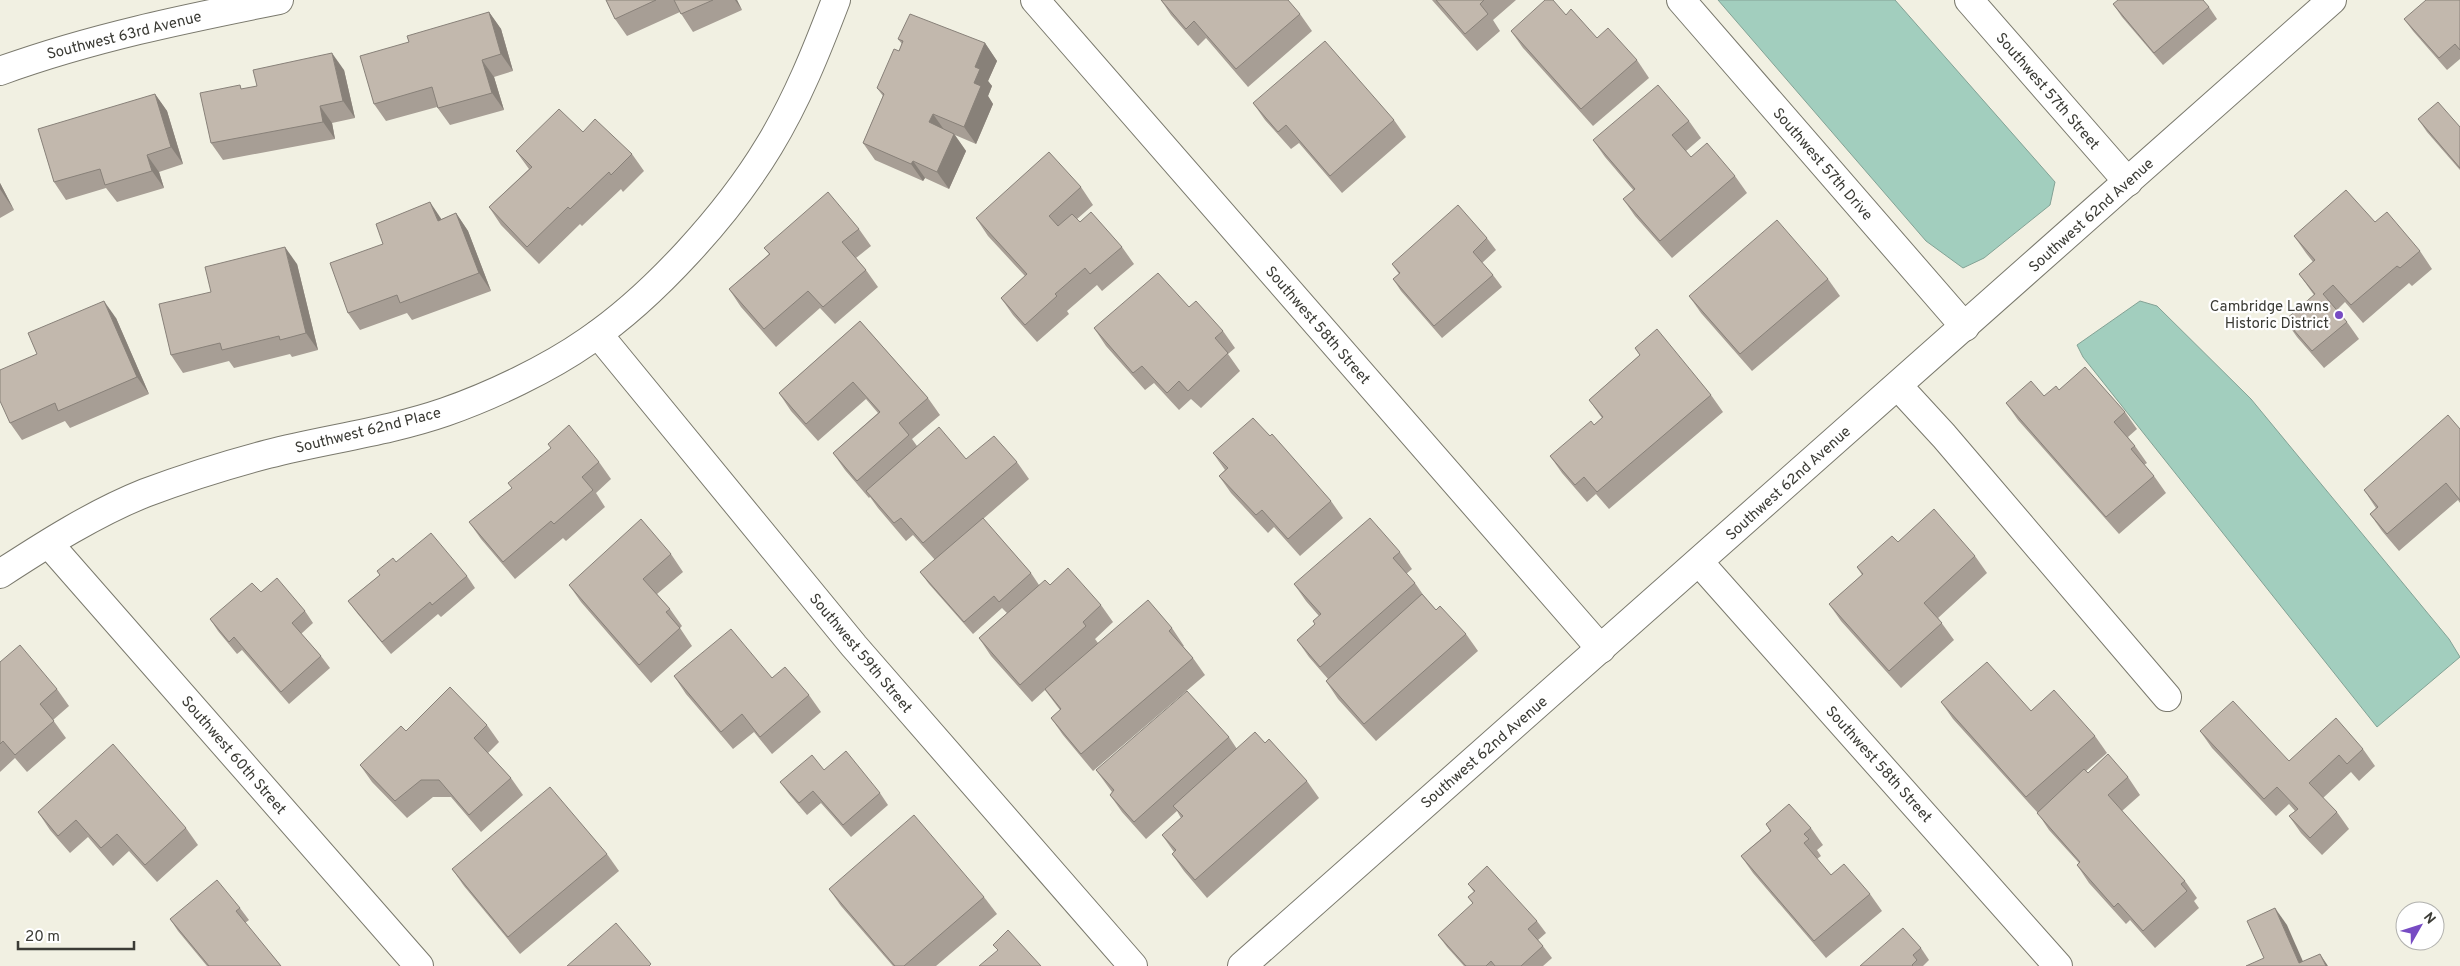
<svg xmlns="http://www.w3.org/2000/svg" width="2460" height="966" font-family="Overpass,sans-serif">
<rect width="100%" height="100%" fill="#f1f0e2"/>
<g fill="#a2cebe" stroke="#83a295">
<polygon points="1718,0 1895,0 2055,182 2050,205 1984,258 1963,268 1926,241"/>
<polygon points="2140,301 2157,306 2251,399 2449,639 2460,657 2377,727 2083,357 2077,345"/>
</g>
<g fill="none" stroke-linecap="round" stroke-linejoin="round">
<g stroke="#7a796d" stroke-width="30">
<g id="minor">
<polyline points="1035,0 1601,649"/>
<polyline points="1681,0 1965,327"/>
<polyline points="1969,0 2128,182"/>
<path d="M0,71C91,38 184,19 279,0"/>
<polyline points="598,334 854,646 1133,966"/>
<polyline points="1898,386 1944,436 2167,697"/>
<polyline points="49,544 419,966"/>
<polyline points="1699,562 2058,966"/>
<path d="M0,574C46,544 95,513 145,493C185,478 226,465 268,454C326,439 387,432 445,412C491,396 548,369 588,341C654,296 728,214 769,146C797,100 817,50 836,0"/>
<polyline points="1242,966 2332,0"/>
</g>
</g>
<use href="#minor" stroke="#fff" stroke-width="28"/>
</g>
<g fill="#a79e95">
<polygon points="606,0 737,0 742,10 693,32 680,12 627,36 615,19"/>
<polygon points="1161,0 1300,14 1312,31 1248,87 1206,38 1198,46 1171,15"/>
<polygon points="1432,0 1516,0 1493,20 1500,31 1477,51"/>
<polygon points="2460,0 2460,59 2447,70 2413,31 2404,19"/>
<polygon points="2113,4 2209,7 2217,19 2163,65 2122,17"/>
<polygon points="489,12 501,29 513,71 494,77 504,110 450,125 437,107 386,121 374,104 409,42"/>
<polygon points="1511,31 1597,38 1637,60 1649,78 1593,126 1523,48"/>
<polygon points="898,39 985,43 997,61 988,81 992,86 988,96 993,104 976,144 955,135 966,151 949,189 925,178 923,181 875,160 863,143 883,96 877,88 899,51 902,44"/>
<polygon points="344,70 355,118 332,123 335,139 223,160 211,143 243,89"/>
<polygon points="155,94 167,111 183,164 159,172 164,188 117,202 106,188 66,200 54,182"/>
<polygon points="1253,103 1394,120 1406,137 1342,193 1299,143 1291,149 1265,120"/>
<polygon points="2418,119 2460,127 2460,170 2427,132"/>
<polygon points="1689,121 1701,138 1686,151 1691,157 1735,176 1747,193 1672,258 1635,216 1623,199 1634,191 1605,157 1593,140"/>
<polygon points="583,132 632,154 644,171 623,192 621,189 582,226 580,224 539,264 501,225 489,207 529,169 516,151"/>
<polygon points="0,183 14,210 0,218"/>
<polygon points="1081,187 1093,205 1077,219 1080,222 1122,247 1134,264 1102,291 1097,285 1067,311 1069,314 1037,342 1013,315 1001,298 1025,276 988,236 976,218"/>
<polygon points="456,213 468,231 491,291 412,320 407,313 360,330 348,313 383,244"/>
<polygon points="2375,222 2420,251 2432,269 2412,286 2409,283 2363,323 2345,302 2337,310 2347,322 2359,339 2324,368 2297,337 2285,320 2314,295 2299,274 2313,262 2306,253 2294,236"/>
<polygon points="859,229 871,246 856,258 866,270 878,287 835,324 820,308 776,347 741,307 729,289 769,254 764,248"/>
<polygon points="1487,238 1496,250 1482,263 1493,275 1502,287 1442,338 1401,291 1393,279 1399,274 1392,264"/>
<polygon points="297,264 318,350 292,357 290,354 234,368 229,361 183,373 171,355 211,292"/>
<polygon points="1828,279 1840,296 1752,371 1701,313 1689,296"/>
<polygon points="1189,307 1223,331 1235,348 1228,354 1240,371 1201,408 1191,399 1179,410 1154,383 1145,390 1106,346 1094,328"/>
<polygon points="116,318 149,394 70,428 65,421 22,440 10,423 37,354"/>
<polygon points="860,321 928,398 940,415 912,439 917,446 966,459 1017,462 1029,479 983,519 1031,573 1039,585 1050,585 1101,605 1113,622 1095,639 1098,643 1172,628 1184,646 1183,646 1193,658 1205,675 1093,771 1063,735 1051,718 1060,710 1045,690 1032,702 991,656 979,638 1007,613 1002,608 973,634 929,584 920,572 935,560 913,535 906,541 878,508 870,497 869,498 845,470 833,453 878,413 866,399 818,441 791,411 779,393"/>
<polygon points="1635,348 1711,395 1723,412 1609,509 1596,494 1587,502 1562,473 1550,456 1594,425 1602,418 1589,400 1640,355"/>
<polygon points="2059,390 2125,412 2137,429 2128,437 2135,446 2147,463 2144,465 2154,476 2166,493 2119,534 2018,420 2006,403 2044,396"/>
<polygon points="2460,429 2460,503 2458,500 2399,551 2382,531 2370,514 2376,508 2364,490"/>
<polygon points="1270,436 1331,501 1343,518 1300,556 1274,527 1268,533 1231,493 1219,476 1225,470 1213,453"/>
<polygon points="599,462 611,479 596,493 605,507 566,541 563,538 515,579 481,539 469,522"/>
<polygon points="1898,542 1975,556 1987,573 1938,618 1954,640 1901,688 1841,621 1829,604 1862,575 1857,567"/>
<polygon points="1400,552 1412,569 1406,574 1415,583 1424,596 1436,610 1466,634 1478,651 1376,741 1338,699 1326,681 1328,679 1309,657 1297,640 1315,624 1319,616 1306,601 1294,584"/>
<polygon points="671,554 683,572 657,594 670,609 682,626 680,628 692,646 651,683 581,602 569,585"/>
<polygon points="396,562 467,576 475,588 441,617 438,614 391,654 357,613 348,601"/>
<polygon points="261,592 305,611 313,623 301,634 321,656 330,668 289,704 242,650 237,654 218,631 210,619"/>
<polygon points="0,662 57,689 69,706 53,720 66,738 27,772 15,758 0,772"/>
<polygon points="674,676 772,678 809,695 821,712 772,754 754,732 733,749 686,694"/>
<polygon points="1941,702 2031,711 2095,736 2107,753 2086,771 2088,773 2128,777 2140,795 2122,811 2185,881 2197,898 2194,901 2199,908 2155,948 2130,920 2126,924 2089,883 2077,865 2079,863 2049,830 2037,812 1953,719"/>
<polygon points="487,725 499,742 488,753 511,778 523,795 481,832 451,797 433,797 407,818 372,782 360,765 406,731"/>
<polygon points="2200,731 2289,761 2363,749 2375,766 2359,781 2351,772 2323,798 2337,812 2349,829 2322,855 2301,833 2289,816 2295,811 2289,804 2276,816 2212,748"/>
<polygon points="1229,737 1237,749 1265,743 1307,781 1319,798 1207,898 1184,871 1172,854 1174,852 1162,835 1181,818 1177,811 1146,839 1122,812 1110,795 1112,792 1096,770"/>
<polygon points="824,770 880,793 888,805 851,837 821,803 807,815 789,794 780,782"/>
<polygon points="38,812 186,828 198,845 157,882 129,851 113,866 88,837 70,853 50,830"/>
<polygon points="1766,824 1811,828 1823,845 1817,850 1821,856 1817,859 1831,875 1870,894 1882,911 1826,958 1753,873 1741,856 1770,831"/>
<polygon points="607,854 619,871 520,954 464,886 452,869"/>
<polygon points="1468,884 1537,921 1546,933 1538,940 1543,946 1552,958 1543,966 1464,966 1447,947 1438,935 1473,904 1468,897 1474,892"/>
<polygon points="829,889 984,897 997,914 936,966 893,966 841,906"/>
<polygon points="240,908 249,920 245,923 281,966 207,966 178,931 170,919"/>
<polygon points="1921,948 1929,960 1923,966 1860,966"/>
</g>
<g fill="#888179">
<polygon points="735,0 737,0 742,10"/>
<polygon points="489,12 501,29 513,71 501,54"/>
<polygon points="985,43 997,61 988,81 992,86 988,96 993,104 976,144 964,127 974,83 975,67"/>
<polygon points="332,53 344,70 355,118 343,101"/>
<polygon points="482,60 494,77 504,110 492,93"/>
<polygon points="155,94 167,111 183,164 171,147"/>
<polygon points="320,106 332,123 335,139 323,122"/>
<polygon points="933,114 945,131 929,122"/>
<polygon points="954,134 966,151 949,189 937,172"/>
<polygon points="147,155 159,172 164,188 152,171"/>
<polygon points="913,161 925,178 923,181 911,164"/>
<polygon points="0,183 14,210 0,189"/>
<polygon points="430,202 442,220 438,221"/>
<polygon points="456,213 468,231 491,291 479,273"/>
<polygon points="285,247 297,264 318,350 306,333"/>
<polygon points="104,301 116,318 149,394 137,377"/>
<polygon points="2275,908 2287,925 2305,966 2299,963"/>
<polygon points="2320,954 2328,966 2326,966"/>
</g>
<g fill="#c2b8ad" stroke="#888179">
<polygon points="606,0 656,0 615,19"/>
<polygon points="674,0 713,0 681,14"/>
<polygon points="1161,0 1288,0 1300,14 1236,69 1194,21 1186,29"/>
<polygon points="1436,0 1484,0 1480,4 1488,14 1465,34"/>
<polygon points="1545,0 1553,0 1566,15 1571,9 1597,38 1608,28 1637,60 1581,109 1511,31"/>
<polygon points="2118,0 2203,0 2209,7 2154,53 2113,4"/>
<polygon points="2426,0 2460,0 2460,50 2455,44 2439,58 2404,19"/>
<polygon points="489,12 501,54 482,60 492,93 438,108 432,87 374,104 360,56 409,42 407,36"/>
<polygon points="910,14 985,43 975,67 980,69 974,83 981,86 964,127 933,114 929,122 954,134 937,172 913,161 911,164 863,143 884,94 877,88 894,49 899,51 903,41 898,39"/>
<polygon points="1325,41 1394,120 1330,176 1286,125 1278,132 1253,103"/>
<polygon points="332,53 343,101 320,106 323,122 211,143 200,93 240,85 241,89 257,86 253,70"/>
<polygon points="1658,85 1689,121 1672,135 1691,157 1707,143 1735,176 1660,241 1623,199 1635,189 1593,140"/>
<polygon points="155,94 171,147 147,155 152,171 105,185 100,169 54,182 38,129"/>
<polygon points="2438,102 2460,127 2460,168 2418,119"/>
<polygon points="559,109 583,132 595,119 632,154 611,175 609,172 570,209 568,207 527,247 489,207 532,167 516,151"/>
<polygon points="1049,152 1081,187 1049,216 1058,226 1072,214 1080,222 1091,212 1122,247 1090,274 1085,268 1055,294 1057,296 1025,325 1001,298 1027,274 976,218"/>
<polygon points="2346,190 2375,222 2387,212 2420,251 2400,268 2397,266 2351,305 2333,285 2323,294 2347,322 2312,351 2285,320 2315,294 2299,274 2315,260 2294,236"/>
<polygon points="828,192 859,229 842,242 866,270 823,307 808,291 764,329 729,289 770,254 764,248"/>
<polygon points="430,202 438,221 456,213 479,273 400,303 397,295 348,313 330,263 383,244 376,224"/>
<polygon points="1458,205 1487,238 1473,252 1493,275 1434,326 1393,279 1400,273 1392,264"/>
<polygon points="1777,220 1828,279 1740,354 1689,296"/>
<polygon points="285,247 306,333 280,340 279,336 222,350 220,343 171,355 159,304 211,292 205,267"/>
<polygon points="1158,273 1189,307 1196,301 1223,331 1215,338 1228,353 1188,391 1179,381 1167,393 1142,366 1133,373 1094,328"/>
<polygon points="104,301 137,377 58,411 55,403 10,423 0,401 0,370 37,354 28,333"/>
<polygon points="860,321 928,398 899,423 909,435 857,481 833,453 880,412 853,382 806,424 779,393"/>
<polygon points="1657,329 1711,395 1597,492 1584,477 1575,485 1550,456 1591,421 1594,425 1603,417 1589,400 1640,355 1635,348"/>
<polygon points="2085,367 2125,412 2114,422 2135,446 2131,449 2154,476 2106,517 2006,403 2031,381 2044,396 2056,386 2059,390"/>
<polygon points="2448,415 2460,429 2460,500 2446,483 2387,534 2370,514 2378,507 2364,490"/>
<polygon points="1253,418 1270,436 1272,434 1331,501 1288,539 1262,510 1256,515 1219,476 1228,468 1213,453"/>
<polygon points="569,425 599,462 582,477 593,490 554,524 551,521 503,562 469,522 512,488 508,483 551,448 548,444"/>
<polygon points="939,427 966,459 994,436 1017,462 923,543 901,518 894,523 866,491"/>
<polygon points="1934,509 1975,556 1924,603 1942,623 1889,671 1829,604 1863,574 1857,567 1892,536 1898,542"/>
<polygon points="983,518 1031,573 999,602 994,596 964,622 920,572"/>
<polygon points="1370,518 1400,552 1393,558 1415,583 1320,667 1297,640 1315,624 1313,621 1321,614 1294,584"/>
<polygon points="641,519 671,554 643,579 670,609 666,612 680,628 639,665 569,585"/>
<polygon points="431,533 467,576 432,605 430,602 382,642 348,601 380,575 377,571 393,558 396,562"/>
<polygon points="1068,568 1101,605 1083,622 1086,626 1020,685 979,638 1045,580 1050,585"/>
<polygon points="277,578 305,611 292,623 321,656 281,692 234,637 229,642 210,619 252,583 261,592"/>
<polygon points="1422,594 1436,610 1440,606 1466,634 1364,724 1326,681"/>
<polygon points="1148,600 1172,628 1169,631 1193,658 1081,754 1051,718 1061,709 1045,689"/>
<polygon points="731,629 772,678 785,667 809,695 760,737 742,714 721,732 674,676"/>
<polygon points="20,645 57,689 40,704 54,721 15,755 3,741 0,744 0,662"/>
<polygon points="1987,662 2031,711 2054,690 2095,736 2026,797 1941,702"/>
<polygon points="450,687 487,725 474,738 511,778 469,815 439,780 421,780 395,801 360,765 401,726 406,731"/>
<polygon points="1187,691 1229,737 1134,822 1110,795 1114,790 1096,770"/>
<polygon points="2233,701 2289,761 2336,718 2363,749 2347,764 2339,755 2309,783 2337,812 2310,838 2289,816 2298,809 2277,787 2264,799 2200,731"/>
<polygon points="1255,732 1265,743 1269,739 1307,781 1195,880 1172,854 1176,850 1162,835 1183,816 1173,806"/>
<polygon points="113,744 186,828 145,865 117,834 101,848 76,820 58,836 38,812"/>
<polygon points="846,751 880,793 843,825 813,791 799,803 780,782 812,755 824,770"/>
<polygon points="2108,754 2128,777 2108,795 2185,881 2181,884 2187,891 2143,931 2118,903 2114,907 2077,865 2080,862 2037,813 2084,769 2088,773"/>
<polygon points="550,787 607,854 508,937 452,869"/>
<polygon points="1789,804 1811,828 1804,834 1809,839 1804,843 1831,875 1844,864 1870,894 1814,941 1741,856 1771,831 1766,824"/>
<polygon points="914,815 984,897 904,966 895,966 829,889"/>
<polygon points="1487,866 1537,921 1528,929 1543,946 1521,966 1495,966 1491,961 1486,966 1466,966 1438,935 1473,903 1468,897 1475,891 1468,884"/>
<polygon points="217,880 240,908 236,911 281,966 209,966 170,919"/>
<polygon points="2275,908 2299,963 2320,954 2326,966 2246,966 2264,958 2247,921"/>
<polygon points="616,923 651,964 649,966 567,966"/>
<polygon points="1903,928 1921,948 1913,955 1917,960 1912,965 1913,966 1860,966"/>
<polygon points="1008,930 1041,966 979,966 998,950 993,945"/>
</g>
<circle fill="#774bc3" stroke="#fff" stroke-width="2" cx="2339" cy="315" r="5"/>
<g text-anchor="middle" stroke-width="4.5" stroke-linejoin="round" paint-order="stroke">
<g font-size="15" fill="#3b3b35" stroke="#fff">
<text transform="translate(124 35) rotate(-14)" y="5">Southwest 63rd Avenue</text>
<text transform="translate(2048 91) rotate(49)" y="5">Southwest 57th Street</text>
<text transform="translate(1823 164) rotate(49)" y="5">Southwest 57th Drive</text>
<text transform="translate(2091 215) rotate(-42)" y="5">Southwest 62nd Avenue</text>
<text transform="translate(1318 325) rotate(49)" y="5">Southwest 58th Street</text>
<text transform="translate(368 430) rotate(-14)" y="5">Southwest 62nd Place</text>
<text transform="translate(1788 483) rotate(-42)" y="5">Southwest 62nd Avenue</text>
<text transform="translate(861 653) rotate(50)" y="5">Southwest 59th Street</text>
<text transform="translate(1484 752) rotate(-41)" y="5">Southwest 62nd Avenue</text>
<text transform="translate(234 755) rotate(49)" y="5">Southwest 60th Street</text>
<text transform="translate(1879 764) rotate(48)" y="5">Southwest 58th Street</text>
</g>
<g font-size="15" fill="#3b3b35" stroke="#fff" text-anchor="end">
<text x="2329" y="311">Cambridge Lawns<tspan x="2329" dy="17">Historic District</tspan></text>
</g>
</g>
<g transform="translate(2420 926) rotate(51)"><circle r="24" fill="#ffffff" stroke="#b1b1ae"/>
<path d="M0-4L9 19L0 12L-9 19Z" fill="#774bc3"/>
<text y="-8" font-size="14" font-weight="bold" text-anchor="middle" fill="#3b3b35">N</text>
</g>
<path d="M18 941v8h116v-8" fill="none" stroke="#3b3b35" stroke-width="2.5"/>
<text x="25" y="941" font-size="15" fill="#3b3b35" stroke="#ffffff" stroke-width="4" paint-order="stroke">20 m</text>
</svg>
